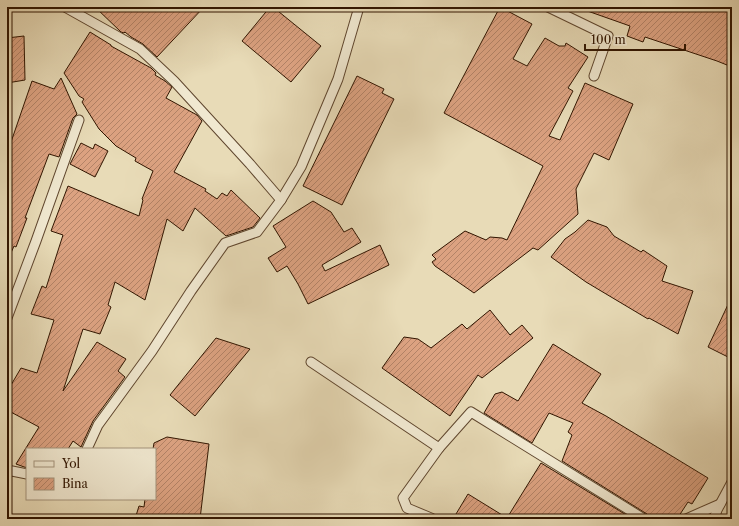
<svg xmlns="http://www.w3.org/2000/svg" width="739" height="526" font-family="'Libre Caslon Text',serif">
<defs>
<pattern id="building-hatch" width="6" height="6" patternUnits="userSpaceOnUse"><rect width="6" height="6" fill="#dca281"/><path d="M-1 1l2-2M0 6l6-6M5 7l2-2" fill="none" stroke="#b38367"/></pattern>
</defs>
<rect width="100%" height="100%" fill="#e8dbb7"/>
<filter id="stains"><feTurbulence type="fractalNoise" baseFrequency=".005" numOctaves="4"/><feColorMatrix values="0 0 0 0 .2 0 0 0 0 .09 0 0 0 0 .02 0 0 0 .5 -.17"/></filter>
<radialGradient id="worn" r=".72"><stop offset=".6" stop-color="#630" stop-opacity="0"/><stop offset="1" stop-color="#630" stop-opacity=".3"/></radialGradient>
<g fill="url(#building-hatch)" stroke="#311500">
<polygon points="95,7 204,7 157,57 143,44 131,37 125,32 124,33 121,32"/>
<polygon points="270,7 273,7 321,46 291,82 242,41"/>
<polygon points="500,7 532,24 513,59 527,66 545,38 559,46 565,46 566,43 588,57 568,88 573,91 549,136 560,140 585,83 633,104 609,160 594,153 576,189 578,214 538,250 533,248 474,293 435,266 432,262 436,259 432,255 465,231 486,240 490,237 502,238 507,240 543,166 444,113"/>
<polygon points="579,7 732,7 732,67 717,61 645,37 643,42 627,36 630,26 579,8"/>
<polygon points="90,32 111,45 111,46 151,68 156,73 155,75 165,81 172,87 166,98 197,115 202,121 174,172 206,189 205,191 217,199 222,193 227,196 231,190 260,218 253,227 226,236 195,208 183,231 167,219 145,300 115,282 108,305 111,307 100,334 83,329 63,391 97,342 126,359 118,371 125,377 93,421 81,447 73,441 68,449 27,449 27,468 16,464 39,427 7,410 7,383 11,385 21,368 37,373 54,320 31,314 42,286 46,288 63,235 51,231 68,186 139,216 143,200 142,199 153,171 135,161 136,158 116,146 99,129 82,102 84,99 79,96 64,73"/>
<polygon points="24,36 25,80 7,83 7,38"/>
<polygon points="357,76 384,89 382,93 394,99 342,205 303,186"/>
<polygon points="61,78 77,114 73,118 59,157 49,154 25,218 27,218 16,247 14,246 7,262 7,143 10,145 32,81 54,89"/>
<polygon points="81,143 93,149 95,144 108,151 95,177 70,164"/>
<polygon points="313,201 331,212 344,232 352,228 361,242 322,265 325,271 380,245 389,265 308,304 298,284 287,266 277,272 268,258 286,247 273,226"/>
<polygon points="588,220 607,227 614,236 641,252 643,250 667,266 662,281 693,291 678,334 649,318 648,319 586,282 551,257 565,239 575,232"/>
<polygon points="732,296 732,359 708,347"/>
<polygon points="490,310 510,335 522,325 533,338 482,378 478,375 450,416 382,368 404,337 418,339 431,348 462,324 467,329"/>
<polygon points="216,338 250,349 195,416 170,395"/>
<polygon points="553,344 601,374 582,403 606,416 708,478 692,504 688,502 677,519 650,519 649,516 647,514 562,461 572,435 568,432 573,423 549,413 532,443 484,413 495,394 502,392 518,401"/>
<polygon points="167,437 209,444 200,519 135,519 139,506 144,507 145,499 155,499 155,449 153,449 154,443"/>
<polygon points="541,463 633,519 453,519 468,494 507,518"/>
</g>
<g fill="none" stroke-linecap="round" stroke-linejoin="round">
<g stroke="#5f462e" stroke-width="11">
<g id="minor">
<polyline points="65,7 140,49 174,81 250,164 281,200 257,232 225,243 191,291 152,351 98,425 87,449"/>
<polyline points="548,7 608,36 594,76"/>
<polyline points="281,200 301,167 338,79 359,7"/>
<polyline points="7,318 36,241 79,120"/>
<polyline points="311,362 439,448 471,412 644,519"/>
<polyline points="7,470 27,474"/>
<polyline points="431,519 431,518 407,508 403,498 439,448"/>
<polyline points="686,519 720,504"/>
<polyline points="714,519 717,510 732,482"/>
</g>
</g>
<use href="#minor" stroke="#f0e8d0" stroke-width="9"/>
</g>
<rect width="739" height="526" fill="none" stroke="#e8dbb7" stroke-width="24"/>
<rect x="8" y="8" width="723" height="510" fill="none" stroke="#311500" stroke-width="2"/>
<rect x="12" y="12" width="715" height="502" fill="none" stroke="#311500"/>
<rect x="26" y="448" width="130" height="52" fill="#f0e8d0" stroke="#a4947d"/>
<rect x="34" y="461" width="20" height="6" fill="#f0e8d0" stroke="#a4947d"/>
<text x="62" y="468" font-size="12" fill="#311500">Yol</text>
<rect x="34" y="478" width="20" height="12" fill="url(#building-hatch)" stroke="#a4947d"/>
<text x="62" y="488" font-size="12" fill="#311500">Bina</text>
<path d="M585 44v6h100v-6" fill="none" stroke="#311500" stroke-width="2"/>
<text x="591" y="44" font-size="12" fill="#311500" stroke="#f0e8d0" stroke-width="3" paint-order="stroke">100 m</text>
<rect width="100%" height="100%" filter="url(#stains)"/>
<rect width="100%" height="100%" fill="url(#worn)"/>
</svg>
